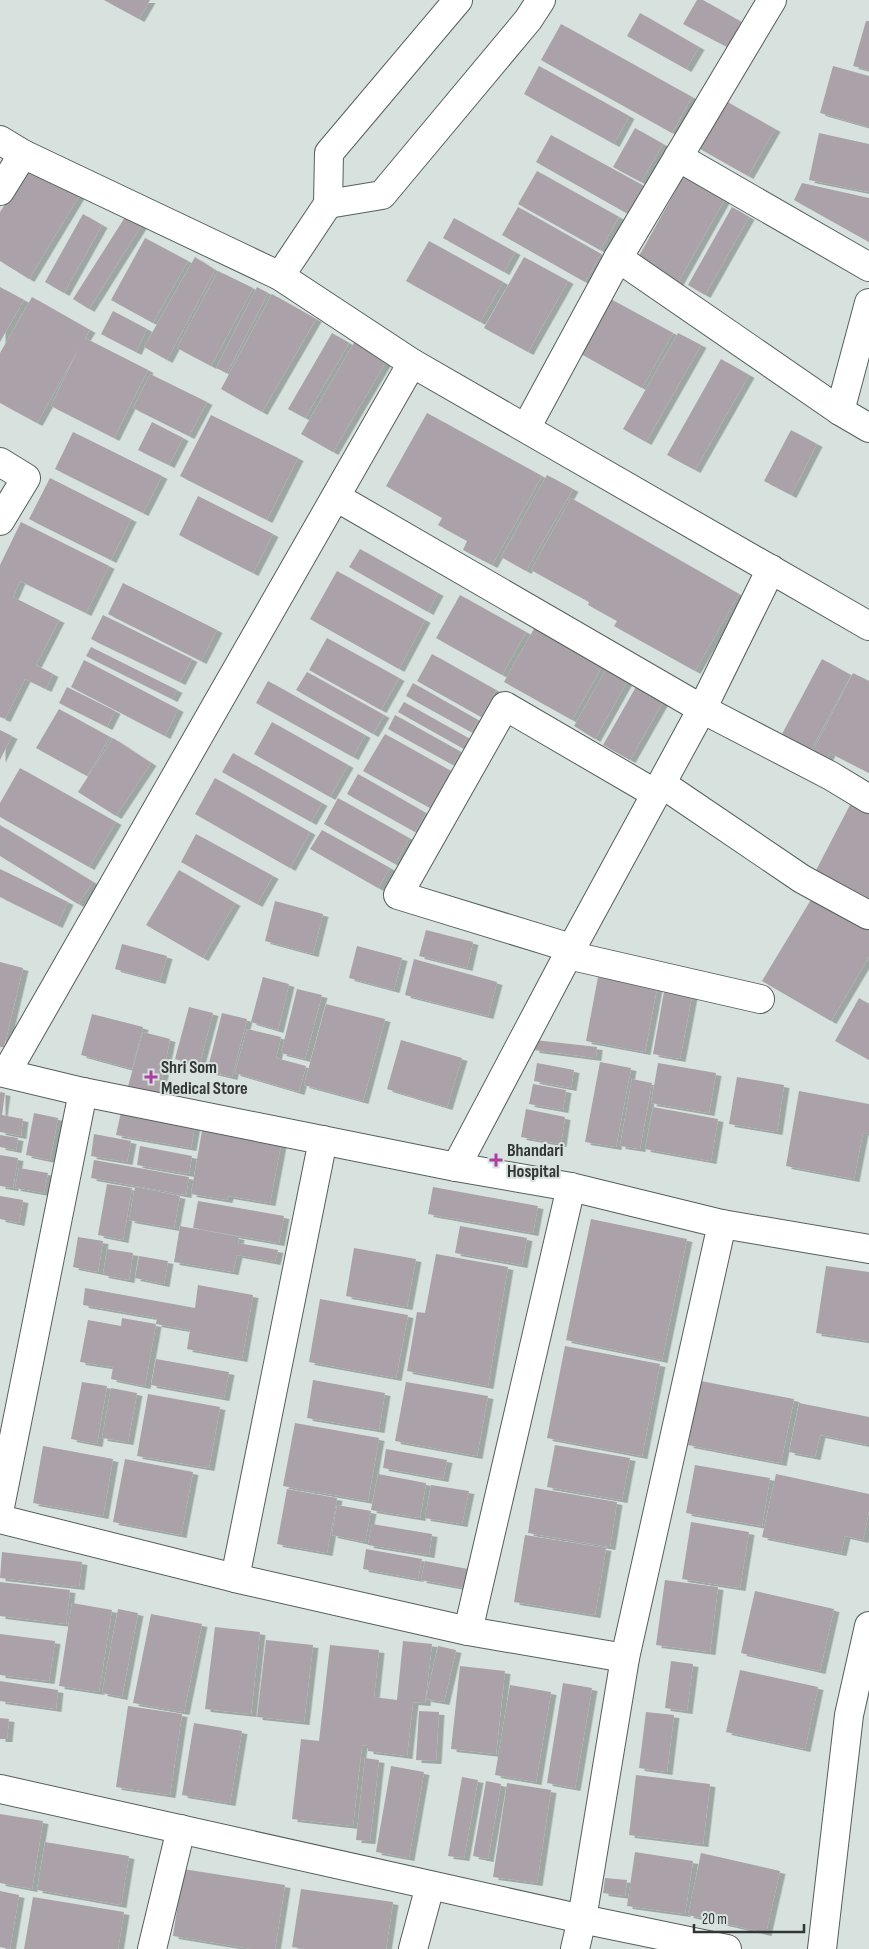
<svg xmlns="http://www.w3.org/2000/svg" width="869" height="1949" font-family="'Sofia Sans Condensed',sans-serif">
<defs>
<filter id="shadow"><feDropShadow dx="5.5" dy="3" stdDeviation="0" flood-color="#0004"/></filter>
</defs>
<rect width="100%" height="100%" fill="#d7e2de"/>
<g fill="#aaa2a8" filter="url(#shadow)">
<polygon points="104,0 150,0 139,19"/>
<polygon points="697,0 703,0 745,24 731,49 683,24"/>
<polygon points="640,13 699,47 686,69 627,36"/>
<polygon points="866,21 869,21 869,70 853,66"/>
<polygon points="561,24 692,97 672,133 541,60"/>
<polygon points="539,66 629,116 614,144 524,94"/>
<polygon points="833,66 869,76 869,127 820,113"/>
<polygon points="722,99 775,129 748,176 695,146"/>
<polygon points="635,128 663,144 641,182 613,167"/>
<polygon points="819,133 869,144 869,192 809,180"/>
<polygon points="551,135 644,186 628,214 536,162"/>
<polygon points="29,166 79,196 29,279 0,261 0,212"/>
<polygon points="537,171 619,217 600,250 518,204"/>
<polygon points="685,174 726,197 676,286 635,263"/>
<polygon points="802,183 869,198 869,242 794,200"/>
<polygon points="518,207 601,254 585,282 502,235"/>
<polygon points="732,207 749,217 705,295 688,285"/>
<polygon points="83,214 102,225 64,293 45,282"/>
<polygon points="127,214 143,223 89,309 73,299"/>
<polygon points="454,218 515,252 504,272 443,238"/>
<polygon points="145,238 188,261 153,323 111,300"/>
<polygon points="429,241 503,282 480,322 406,281"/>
<polygon points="195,257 215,270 167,360 144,347"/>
<polygon points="524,257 568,281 528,352 484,328"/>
<polygon points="218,271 253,288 211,366 177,348"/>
<polygon points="0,287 24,300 0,342"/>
<polygon points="257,287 268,293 227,373 216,368"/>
<polygon points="272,294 316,319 262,412 221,389"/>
<polygon points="605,296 673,333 642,388 574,350"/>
<polygon points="32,297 90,330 85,338 148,370 114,438 51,406 79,348 37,423 0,403 0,353"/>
<polygon points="113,311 147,329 136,352 101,334"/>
<polygon points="332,333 349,343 305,418 288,409"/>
<polygon points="678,333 701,345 646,442 623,429"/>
<polygon points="358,336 390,355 333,452 301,434"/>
<polygon points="721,359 749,375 695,470 667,455"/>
<polygon points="150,374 207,402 189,436 133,408"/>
<polygon points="427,413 542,476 492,565 463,550 467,541 438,525 442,518 386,486"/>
<polygon points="211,415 298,458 267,520 180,476"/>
<polygon points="152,422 183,438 169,465 138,450"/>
<polygon points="791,430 817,444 791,495 764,481"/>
<polygon points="73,432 162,476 143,513 55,469"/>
<polygon points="547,475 573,489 526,571 501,557"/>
<polygon points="50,478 131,519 111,560 29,519"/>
<polygon points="198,496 273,534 253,573 179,535"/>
<polygon points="571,498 739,594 695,671 614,626 617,621 588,605 589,602 531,570"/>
<polygon points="21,522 109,566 86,613 20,581 13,597 59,620 36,665 53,674 46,689 25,679 5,719 0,717 0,565"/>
<polygon points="360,549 438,593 428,612 349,567"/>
<polygon points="337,571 425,620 399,669 310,619"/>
<polygon points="123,583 217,630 201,661 108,614"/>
<polygon points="460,595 526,632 502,675 436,638"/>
<polygon points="103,615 192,659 180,682 91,639"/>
<polygon points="535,627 605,661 572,720 504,682"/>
<polygon points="327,638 399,678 381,710 309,670"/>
<polygon points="91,647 177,690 172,699 86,656"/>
<polygon points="432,654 496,690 481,717 417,681"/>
<polygon points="822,659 851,675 811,750 782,734"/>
<polygon points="84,660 178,709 165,736 71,687"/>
<polygon points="608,666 629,678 595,739 574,726"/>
<polygon points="307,672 384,715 373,734 296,690"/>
<polygon points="853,673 869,681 869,773 830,753 825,763 811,755"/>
<polygon points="268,681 365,735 353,757 256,703"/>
<polygon points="413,683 478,720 471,732 406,696"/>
<polygon points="637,685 664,700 630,760 603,745"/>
<polygon points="67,687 115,711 107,727 59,703"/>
<polygon points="404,702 470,739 464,749 398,712"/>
<polygon points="59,709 110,737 87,776 36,748"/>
<polygon points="395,715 461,752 453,765 388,729"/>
<polygon points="272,722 348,765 330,797 254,754"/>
<polygon points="0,730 12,736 0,760"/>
<polygon points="385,734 451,771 430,808 363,771"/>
<polygon points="113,738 151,763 116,816 78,792"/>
<polygon points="233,753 322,803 311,822 222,772"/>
<polygon points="20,768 116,822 89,867 0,817 0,803"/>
<polygon points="358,774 426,813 415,832 347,794"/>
<polygon points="215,778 310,832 290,868 195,814"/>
<polygon points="338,798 409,838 395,864 324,824"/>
<polygon points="852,801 869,810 869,907 812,878"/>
<polygon points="0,825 93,882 78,904 0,856"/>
<polygon points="322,830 390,868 378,888 310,849"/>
<polygon points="196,834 273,876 257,904 181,862"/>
<polygon points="0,869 68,902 57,925 0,897"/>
<polygon points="179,870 235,903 203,958 146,925"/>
<polygon points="815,893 869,925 869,957 831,1021 762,981"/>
<polygon points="275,901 323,914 313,954 265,941"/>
<polygon points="426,930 473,942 467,968 419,956"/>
<polygon points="122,944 167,956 160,981 115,969"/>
<polygon points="357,946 402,958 394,990 349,978"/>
<polygon points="414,959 497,982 488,1016 405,995"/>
<polygon points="0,962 23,968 4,1047 0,1047"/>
<polygon points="263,977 289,984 278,1030 251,1022"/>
<polygon points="598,977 657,988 645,1052 586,1041"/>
<polygon points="665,986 693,991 680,1059 653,1054"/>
<polygon points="297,989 322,995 305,1059 281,1053"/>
<polygon points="859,998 869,1004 869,1060 835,1041"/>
<polygon points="326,1004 385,1019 363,1101 304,1085"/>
<polygon points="189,1007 213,1013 199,1066 175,1059"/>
<polygon points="222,1013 247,1019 232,1077 207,1071"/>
<polygon points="92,1014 143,1027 132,1069 81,1055"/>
<polygon points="247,1029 281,1037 276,1058 306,1066 299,1092 235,1073"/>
<polygon points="143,1032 170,1039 158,1098 127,1090"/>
<polygon points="401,1040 462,1058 447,1107 387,1089"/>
<polygon points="535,1040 597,1047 596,1058 534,1050"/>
<polygon points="600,1062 631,1068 616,1147 585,1142"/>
<polygon points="537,1063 574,1070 571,1088 534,1081"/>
<polygon points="658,1063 716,1073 709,1113 651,1103"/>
<polygon points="737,1077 784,1085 777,1132 729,1124"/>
<polygon points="632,1079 652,1083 640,1149 620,1146"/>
<polygon points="533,1084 566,1090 563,1110 529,1104"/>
<polygon points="799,1091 869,1104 869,1134 863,1132 854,1179 786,1166"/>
<polygon points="0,1092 5,1093 2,1115 23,1119 21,1136 0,1132"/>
<polygon points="653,1107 718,1119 711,1161 645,1149"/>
<polygon points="526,1109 565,1117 561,1144 521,1137"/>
<polygon points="121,1112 195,1125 191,1148 116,1135"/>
<polygon points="34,1113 58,1118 50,1160 26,1155"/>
<polygon points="203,1125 282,1139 270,1203 228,1196 227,1200 191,1194"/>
<polygon points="94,1134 131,1141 127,1162 91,1156"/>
<polygon points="0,1135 18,1138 16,1150 0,1147"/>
<polygon points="140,1146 192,1156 189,1174 137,1165"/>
<polygon points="0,1155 18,1158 13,1188 0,1186"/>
<polygon points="94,1160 189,1177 186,1195 91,1178"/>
<polygon points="19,1168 48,1173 44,1193 15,1188"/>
<polygon points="107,1184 132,1188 123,1240 98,1235"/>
<polygon points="135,1187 180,1196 174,1228 129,1220"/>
<polygon points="433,1187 538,1206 533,1233 428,1214"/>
<polygon points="0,1196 23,1200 19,1223 0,1219"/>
<polygon points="198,1201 284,1216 279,1243 193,1228"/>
<polygon points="591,1219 687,1239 662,1360 566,1340"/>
<polygon points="180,1226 239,1237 238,1243 278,1250 275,1262 237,1255 233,1272 174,1262"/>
<polygon points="460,1226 527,1238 522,1265 455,1253"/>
<polygon points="78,1237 103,1241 98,1272 73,1267"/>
<polygon points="354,1248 416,1259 407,1307 346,1296"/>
<polygon points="107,1249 133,1253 129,1280 103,1275"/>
<polygon points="436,1254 508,1267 488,1386 407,1371 417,1312 425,1313"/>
<polygon points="139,1256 168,1261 164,1284 135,1278"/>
<polygon points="826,1266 869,1272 869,1341 816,1333"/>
<polygon points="198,1285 253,1295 242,1359 187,1349 190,1330 156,1324 145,1386 111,1379 113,1367 80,1362 88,1320 121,1326 122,1318 156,1324 157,1318 83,1305 85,1288 195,1308"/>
<polygon points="320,1299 408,1315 396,1378 309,1362"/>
<polygon points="565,1346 660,1364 642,1456 547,1438"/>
<polygon points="156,1359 229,1372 224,1398 151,1385"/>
<polygon points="313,1380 385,1393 379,1430 307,1418"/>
<polygon points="701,1381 794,1399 781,1463 688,1445"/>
<polygon points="82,1382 107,1386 97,1444 71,1439"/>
<polygon points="406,1382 488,1396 477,1456 395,1441"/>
<polygon points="111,1388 137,1393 128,1442 102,1438"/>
<polygon points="148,1394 220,1407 209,1468 137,1456"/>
<polygon points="799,1403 869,1417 869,1445 820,1435 815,1457 789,1452"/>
<polygon points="295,1423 379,1438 368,1501 283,1486"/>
<polygon points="555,1445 630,1458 622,1500 547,1487"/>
<polygon points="43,1446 113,1459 103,1516 33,1503"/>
<polygon points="386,1449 447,1460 443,1479 383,1468"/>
<polygon points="125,1459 193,1472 181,1535 113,1522"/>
<polygon points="695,1465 770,1478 762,1526 686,1513"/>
<polygon points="378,1474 426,1483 420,1518 371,1510"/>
<polygon points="776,1474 869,1494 869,1511 863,1540 845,1536 841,1553 762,1537"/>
<polygon points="431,1485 469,1491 462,1524 425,1518"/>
<polygon points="535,1488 617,1502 610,1547 528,1533"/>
<polygon points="287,1489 337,1498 327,1553 277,1544"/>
<polygon points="337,1505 371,1511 365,1542 332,1535"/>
<polygon points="691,1522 749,1532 740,1588 682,1579"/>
<polygon points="372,1524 432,1534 429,1555 368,1545"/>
<polygon points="525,1535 606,1548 595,1615 514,1602"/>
<polygon points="366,1549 422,1559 418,1579 363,1569"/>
<polygon points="2,1552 82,1562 79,1587 0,1578"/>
<polygon points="425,1561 468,1569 465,1588 421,1580"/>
<polygon points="665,1580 718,1587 710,1652 656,1645"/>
<polygon points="0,1582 70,1590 66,1624 0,1616"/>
<polygon points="755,1591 834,1609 820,1671 741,1653"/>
<polygon points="72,1603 112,1610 99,1692 59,1686"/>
<polygon points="118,1609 138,1613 122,1697 102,1693"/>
<polygon points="151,1614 202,1624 184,1712 133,1703"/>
<polygon points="215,1627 260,1632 251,1714 205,1709"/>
<polygon points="0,1634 55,1641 49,1681 0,1675"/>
<polygon points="266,1640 313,1645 304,1722 257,1717"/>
<polygon points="403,1641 432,1644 425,1703 413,1702 407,1756 368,1751 368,1746 362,1745 353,1826 292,1819 301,1739 319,1741 330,1645 379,1650 374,1697 397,1700"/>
<polygon points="438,1646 456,1650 444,1702 426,1699"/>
<polygon points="671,1661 693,1664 687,1711 665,1708"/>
<polygon points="460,1666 505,1671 496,1754 451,1749"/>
<polygon points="740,1670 818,1687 805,1749 726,1732"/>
<polygon points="0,1681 58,1690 56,1709 0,1701"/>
<polygon points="563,1683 592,1688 575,1788 547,1783"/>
<polygon points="510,1685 551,1692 536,1782 495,1775"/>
<polygon points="128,1706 182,1714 170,1795 116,1787"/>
<polygon points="419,1711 439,1712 436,1761 416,1760"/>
<polygon points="646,1712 674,1715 667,1772 639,1768"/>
<polygon points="0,1718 9,1719 7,1739 0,1739"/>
<polygon points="194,1723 242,1731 230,1803 182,1795"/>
<polygon points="365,1758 379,1760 370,1841 356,1840"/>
<polygon points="391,1766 424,1772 409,1858 376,1852"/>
<polygon points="636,1775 710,1784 703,1844 629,1835"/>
<polygon points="462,1777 478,1780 464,1858 448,1856"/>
<polygon points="486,1781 501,1784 488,1859 473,1856"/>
<polygon points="507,1783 551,1790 537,1883 493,1877"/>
<polygon points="0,1814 43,1821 32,1889 0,1883"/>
<polygon points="45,1842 129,1856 121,1905 37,1890"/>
<polygon points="635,1852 693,1861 685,1914 627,1906"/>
<polygon points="701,1853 780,1871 766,1933 688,1915"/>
<polygon points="183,1869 285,1885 275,1949 252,1949 173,1936"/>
<polygon points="605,1878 627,1880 625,1896 603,1893"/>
<polygon points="301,1889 393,1902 386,1949 305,1949 292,1947"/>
<polygon points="0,1891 19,1895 10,1949 0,1947"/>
<polygon points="33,1897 124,1912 118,1949 24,1949"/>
</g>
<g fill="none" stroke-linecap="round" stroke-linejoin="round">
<g stroke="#555f5c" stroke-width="30">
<g id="minor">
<polyline points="0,140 23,154 280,276 412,363 869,626"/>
<polyline points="678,157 869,267"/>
<polyline points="0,191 23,154"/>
<polyline points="328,204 382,195 528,20 541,0"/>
<polyline points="618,258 840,411 869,428"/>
<polyline points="280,276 328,204 329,153 458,0"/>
<polyline points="840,411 869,303"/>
<polyline points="526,428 618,258 772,0"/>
<polyline points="0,462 26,478 0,521"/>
<polyline points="336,497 702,709 831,776 869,799"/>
<polyline points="662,784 802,879 868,915"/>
<polyline points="571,948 398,895 505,706 656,794"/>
<polyline points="568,955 760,999"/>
<polyline points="0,1072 83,1092 456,1167 571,1187 722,1224 869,1249"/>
<polyline points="6,1073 412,363"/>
<polyline points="456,1167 568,955 702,709 771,569"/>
<polyline points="0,1507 83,1092"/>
<polyline points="0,1519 235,1578 468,1631 625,1658"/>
<polyline points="235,1578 323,1140"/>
<polyline points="468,1631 571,1187"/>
<polyline points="0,1789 582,1919 727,1949"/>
<polyline points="152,1949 181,1829"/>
<polyline points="413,1949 430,1886"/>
<polyline points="575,1949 582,1919 625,1658 722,1224"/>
<polyline points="822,1949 849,1715 869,1626"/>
</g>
</g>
<use href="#minor" stroke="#fff" stroke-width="28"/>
</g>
<g fill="#ac3f9f" stroke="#d7e2de" stroke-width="2">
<path d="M148.5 1069.5h5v5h5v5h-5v5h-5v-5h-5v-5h5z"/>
<path d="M493.5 1152.5h5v5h5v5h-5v5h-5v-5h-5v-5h5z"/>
</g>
<g text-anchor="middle" stroke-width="4" stroke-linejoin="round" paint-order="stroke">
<g font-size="18" font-weight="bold" fill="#323635" stroke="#d7e2de" text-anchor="start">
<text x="161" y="1073">Shri Som<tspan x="161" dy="21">Medical Store</tspan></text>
<text x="507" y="1156">Bhandari<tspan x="507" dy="21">Hospital</tspan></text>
</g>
</g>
<path d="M694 1924v8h110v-8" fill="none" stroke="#323635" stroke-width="2.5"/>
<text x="702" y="1924" font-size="15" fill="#323635" stroke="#d7e2de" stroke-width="4" paint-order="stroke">20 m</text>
</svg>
